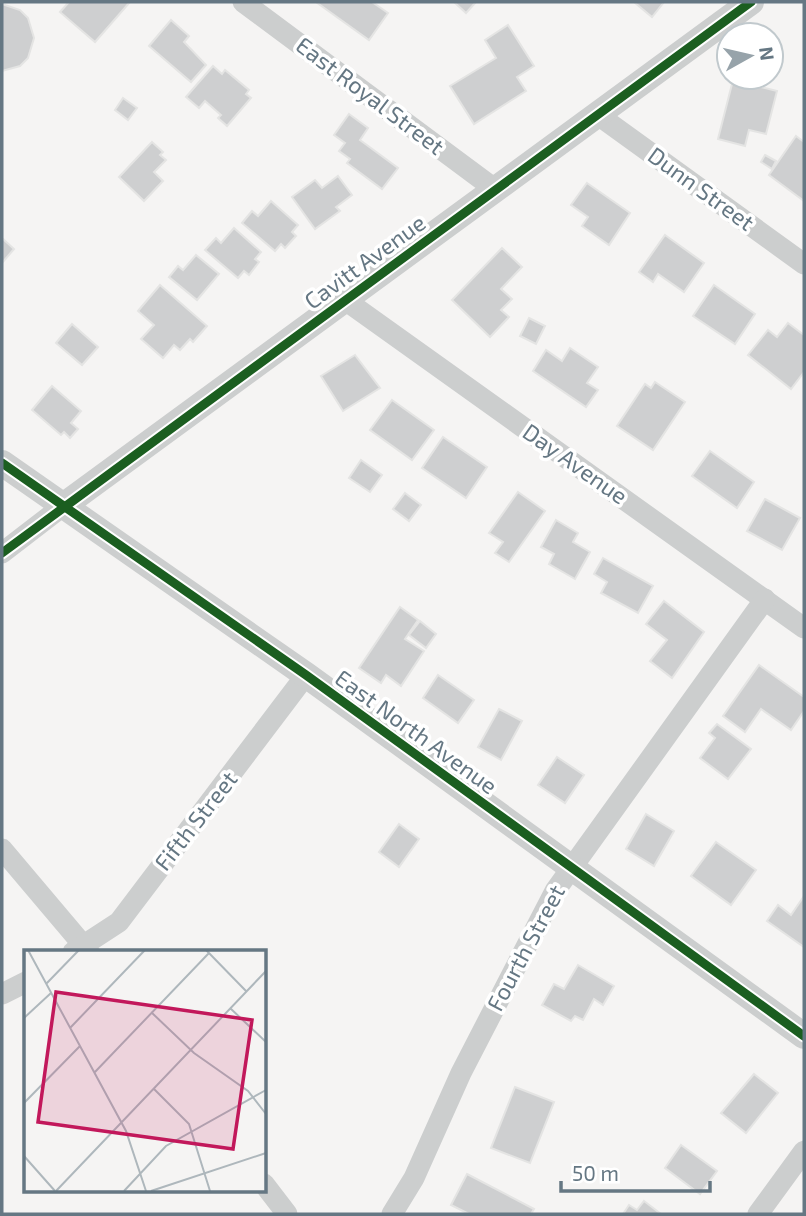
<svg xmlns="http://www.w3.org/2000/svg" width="806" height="1216" font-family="'Exo 2',sans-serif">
<rect width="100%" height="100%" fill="#f5f4f3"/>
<g fill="#cecfd0" stroke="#e4e4e3" stroke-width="2">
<polygon points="69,2 130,2 95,42 60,12"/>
<polygon points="316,2 372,2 388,13 369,40"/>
<polygon points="454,2 476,2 466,13"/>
<polygon points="634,2 664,2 652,17"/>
<polygon points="2,4 20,10 28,18 34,38 28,58 20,66 2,71"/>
<polygon points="171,20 189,36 184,42 206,65 191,82 149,46"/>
<polygon points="508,25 534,66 517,77 526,91 474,124 450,86 496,58 485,40"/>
<polygon points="213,66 222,74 225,70 249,90 246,94 251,98 227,126 218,118 221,115 205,101 199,108 186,97"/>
<polygon points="733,80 777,91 766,134 749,130 745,146 718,139"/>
<polygon points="123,98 137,108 128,120 115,110"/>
<polygon points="349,114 368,128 360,140 398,168 382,189 347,163 350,159 339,151 345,143 334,135"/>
<polygon points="796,136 804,142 804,201 769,175"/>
<polygon points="152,142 163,152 160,155 166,160 154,172 163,181 144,201 119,177"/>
<polygon points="765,155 776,161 772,169 761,162"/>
<polygon points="338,176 352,195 336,207 340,211 315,229 292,197 315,180 322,188"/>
<polygon points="587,183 630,213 609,245 582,226 588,217 571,205"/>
<polygon points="271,201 298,225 292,232 296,236 285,248 281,244 275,251 242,223 252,211 258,216"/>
<polygon points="234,228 261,252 255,259 259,262 249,275 244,271 238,278 205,250 216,238 221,243"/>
<polygon points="665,235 704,263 684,292 658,274 653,282 639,272"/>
<polygon points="2,238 14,249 2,263"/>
<polygon points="502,248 522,267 501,289 512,299 501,310 509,317 490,337 452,300"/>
<polygon points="196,255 219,274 197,300 169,277 178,266 183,270"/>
<polygon points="160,285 207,326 193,342 190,339 180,350 174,345 163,358 141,339 154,325 138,311"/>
<polygon points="714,285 755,314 735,344 693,316"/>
<polygon points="529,318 545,326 536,344 520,336"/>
<polygon points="788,323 804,335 804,372 791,389 748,355 768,330 777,337"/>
<polygon points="72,324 98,347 82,365 56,343"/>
<polygon points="570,348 598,367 587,383 598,390 586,407 533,371 546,350 562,361"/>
<polygon points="355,355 380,388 343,411 321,376"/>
<polygon points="655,382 685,402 653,450 617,426 645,384 651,388"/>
<polygon points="52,386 81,411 71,423 78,429 70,438 64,432 61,435 32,410"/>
<polygon points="392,400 434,430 412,460 370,430"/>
<polygon points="443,437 487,467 466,498 422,468"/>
<polygon points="710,451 754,482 737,508 692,476"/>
<polygon points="361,460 382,475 370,492 349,478"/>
<polygon points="518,492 545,511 509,562 495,553 503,542 489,533"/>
<polygon points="405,493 421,505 409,521 393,509"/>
<polygon points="765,499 800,518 782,550 747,531"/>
<polygon points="556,520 578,533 573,542 590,552 575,579 549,564 554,554 541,547"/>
<polygon points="603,558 653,586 638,613 601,593 607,582 594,574"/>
<polygon points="664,601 704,632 672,678 650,661 667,640 646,624"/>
<polygon points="400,607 418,620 405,639 424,651 401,686 386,675 381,683 359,668"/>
<polygon points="420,621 436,634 426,648 409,635"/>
<polygon points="759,665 804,697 804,711 791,730 761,709 745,732 723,716"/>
<polygon points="438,675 474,700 458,723 423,698"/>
<polygon points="499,709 522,721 501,760 478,747"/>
<polygon points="717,724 751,749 728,779 700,758 715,738 709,733"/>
<polygon points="557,757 584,775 565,803 538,785"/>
<polygon points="646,814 674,831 654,866 626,849"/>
<polygon points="399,824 419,839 399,867 379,852"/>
<polygon points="716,842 756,870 731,905 691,876"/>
<polygon points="804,896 804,947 767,921 778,905 791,915"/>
<polygon points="578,965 614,986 603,1005 594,999 583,1020 575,1016 571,1021 542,1005 554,984 564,989"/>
<polygon points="754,1074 778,1093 746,1133 721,1113"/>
<polygon points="515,1087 554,1102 530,1163 491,1148"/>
<polygon points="681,1145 717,1171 700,1194 665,1168"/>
<polygon points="467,1174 534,1209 531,1214 469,1214 451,1205"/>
<polygon points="644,1201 661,1214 623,1214 629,1205 637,1210"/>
</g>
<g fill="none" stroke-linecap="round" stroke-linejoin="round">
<g stroke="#cccece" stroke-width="21">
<polyline points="243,2 496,190"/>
<polyline points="598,115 804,264"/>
<polyline points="345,300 804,628"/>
<polyline points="2,553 63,506"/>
<polyline points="2,849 89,952"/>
<polyline points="73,952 119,922 306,675"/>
<polyline points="2,994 26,982"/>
<polyline points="264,1184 287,1214"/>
<polyline points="392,1214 414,1178 461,1073 555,891 765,599"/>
<polyline points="758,1214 804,1151"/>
</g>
<g stroke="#cccece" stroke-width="26">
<polyline points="2,463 306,675 804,1036"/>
<polyline points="63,506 751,2"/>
</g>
<g stroke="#fff" stroke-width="13">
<g id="cycleway">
<polyline points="2,463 306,675 804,1036"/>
<polyline points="2,553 751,2"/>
</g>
</g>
<use href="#cycleway" stroke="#1b5e20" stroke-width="9"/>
</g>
<g text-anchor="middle" stroke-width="7" stroke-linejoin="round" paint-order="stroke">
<g font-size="23" fill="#657783" stroke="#fff">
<text transform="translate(370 96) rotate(37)" y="8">East Royal Street</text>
<text transform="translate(701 189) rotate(36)" y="8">Dunn Street</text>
<text transform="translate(365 262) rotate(-36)" y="8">Cavitt Avenue</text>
<text transform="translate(575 464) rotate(35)" y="8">Day Avenue</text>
<text transform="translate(416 732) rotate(36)" y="8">East North Avenue</text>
<text transform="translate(196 821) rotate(-52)" y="8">Fifth Street</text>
<text transform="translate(526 948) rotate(-62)" y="8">Fourth Street</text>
</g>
</g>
<g transform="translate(24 950)">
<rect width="242" height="242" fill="#f5f4f3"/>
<path fill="none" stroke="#aeb7bc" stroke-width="2" d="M4,0L102,181L122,241M182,0L222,41M22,34L55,0M206,58L242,92M127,62L170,103L224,141L242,164M0,68L27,43M46,78L121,0M70,123L185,3M129,138L165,174L186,241M0,153L56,96M0,206L31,241M32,241L242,21M100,241L142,196L242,140M127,241L242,203"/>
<path fill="#c2185b" fill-opacity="0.15" stroke="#c2185b" stroke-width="3.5" d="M32,42L228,70L209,199L14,172Z"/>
<rect width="242" height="242" fill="none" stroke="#657783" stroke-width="3.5"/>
</g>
<rect width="806" height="1216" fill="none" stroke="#657783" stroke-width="7"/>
<g transform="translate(750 56) rotate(82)"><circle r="33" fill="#ffffff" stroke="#c1c9cd" stroke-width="2"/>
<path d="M0-5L12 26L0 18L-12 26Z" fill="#97a3aa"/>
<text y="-10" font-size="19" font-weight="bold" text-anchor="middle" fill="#657783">N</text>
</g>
<path d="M561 1181v10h149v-10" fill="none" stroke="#657783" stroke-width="3.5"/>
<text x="572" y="1181" font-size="21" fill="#657783" stroke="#ffffff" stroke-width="5" paint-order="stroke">50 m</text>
</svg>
